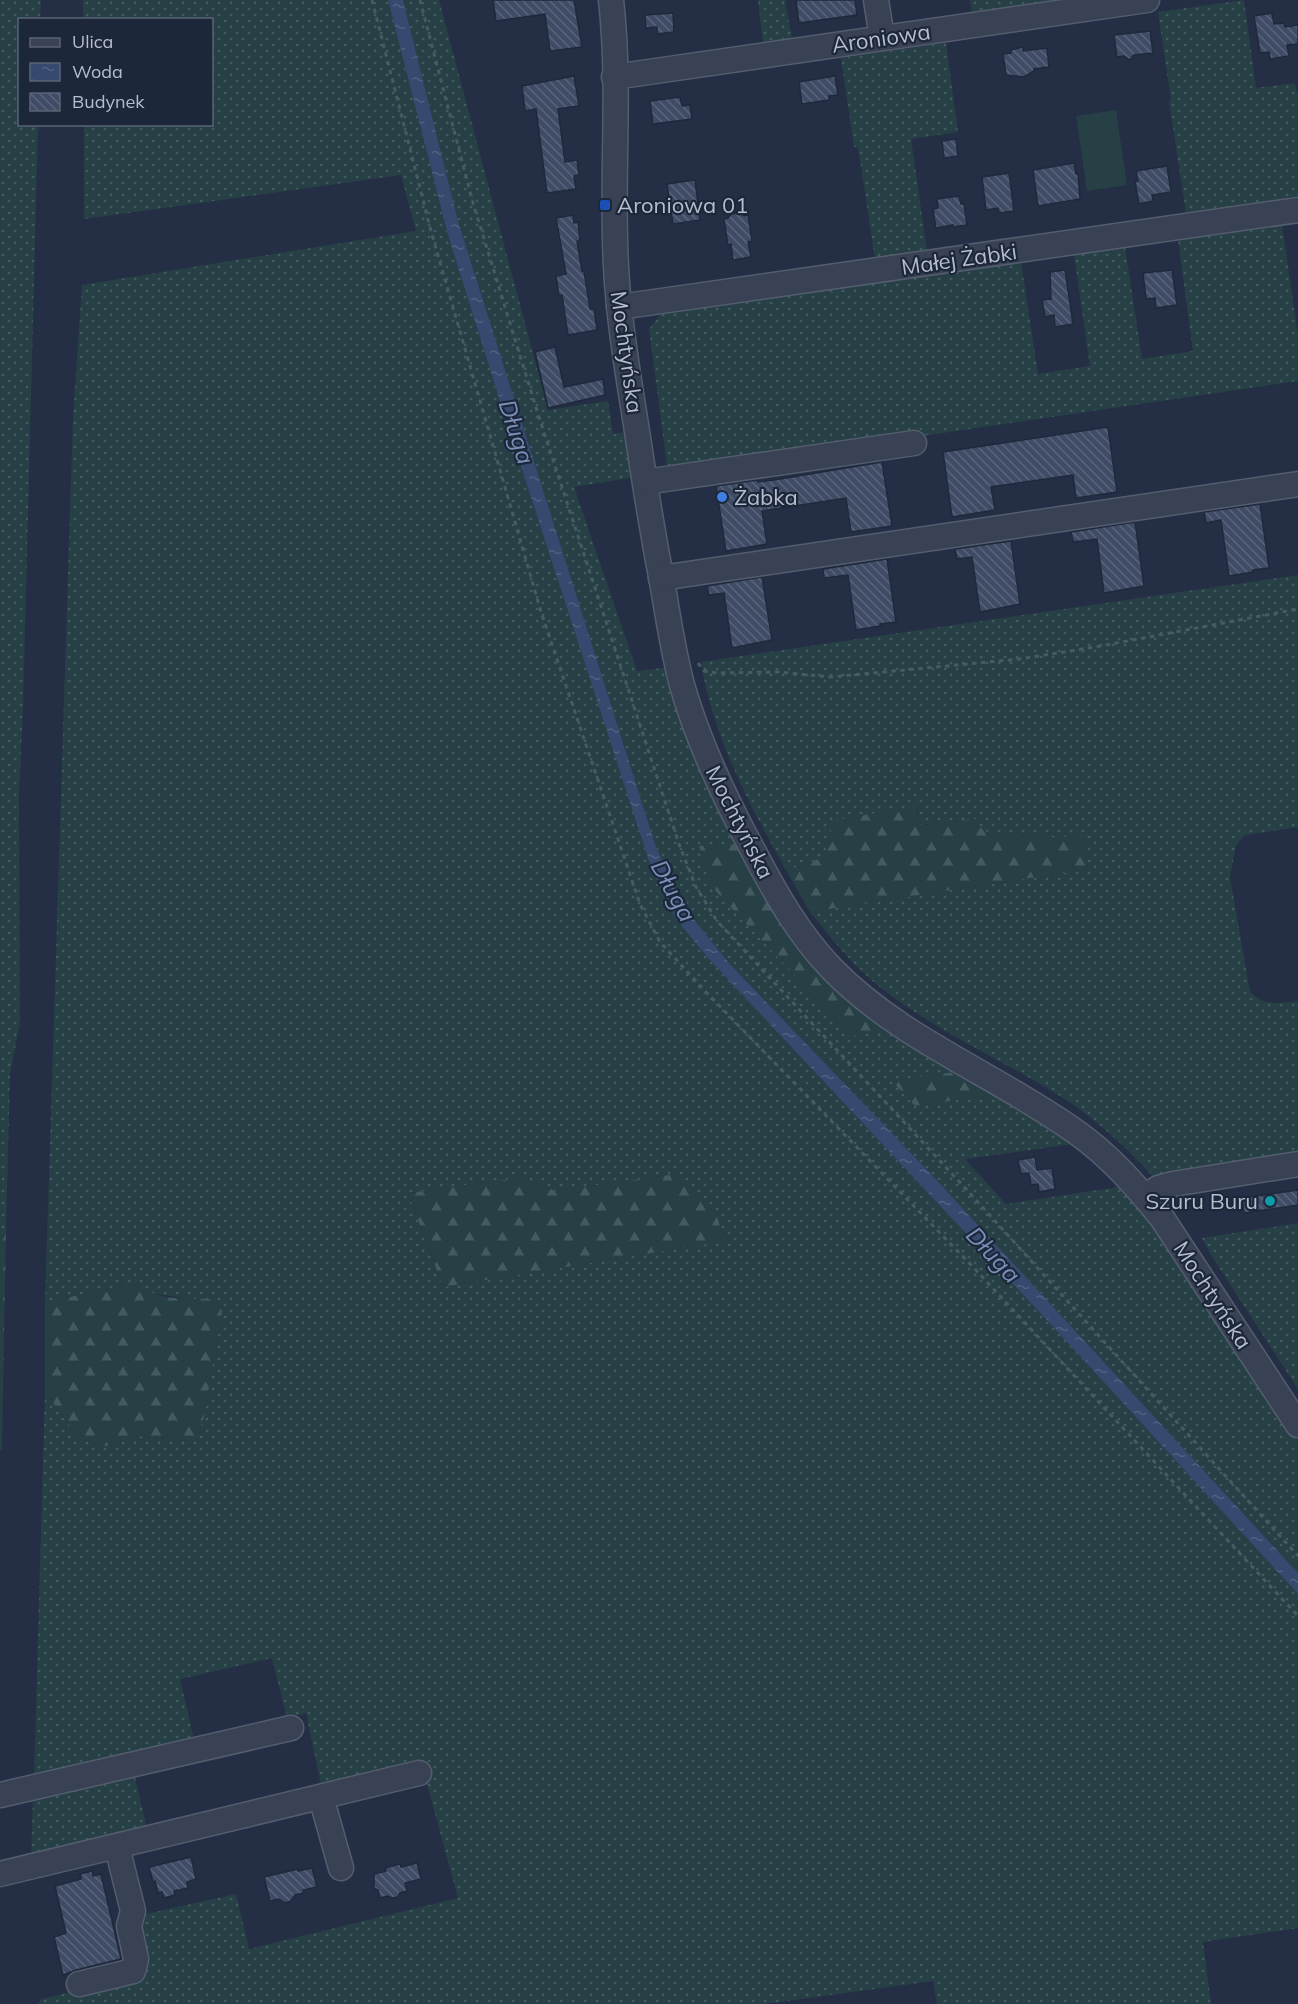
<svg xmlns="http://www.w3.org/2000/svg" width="1298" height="2004" font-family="Mulish,sans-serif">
<defs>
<pattern id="grass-dots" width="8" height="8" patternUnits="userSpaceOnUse" patternTransform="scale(1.5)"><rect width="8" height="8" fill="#264046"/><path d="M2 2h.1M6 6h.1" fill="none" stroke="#435a60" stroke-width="1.8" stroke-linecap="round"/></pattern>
<pattern id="forest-firs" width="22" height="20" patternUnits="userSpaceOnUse" patternTransform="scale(1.5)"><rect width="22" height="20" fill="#264046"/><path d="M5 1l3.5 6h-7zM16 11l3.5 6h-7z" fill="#435a60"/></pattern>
<pattern id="water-ripples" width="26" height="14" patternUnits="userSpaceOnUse" patternTransform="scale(1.5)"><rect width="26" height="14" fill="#36496e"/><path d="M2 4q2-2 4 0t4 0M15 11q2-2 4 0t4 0" fill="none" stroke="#516182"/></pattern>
<pattern id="building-back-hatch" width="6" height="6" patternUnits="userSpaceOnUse" patternTransform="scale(1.5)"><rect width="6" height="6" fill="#404c66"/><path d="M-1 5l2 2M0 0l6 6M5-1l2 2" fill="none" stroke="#59647b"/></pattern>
</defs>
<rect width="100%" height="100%" fill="#242f45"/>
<g fill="url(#grass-dots)" fill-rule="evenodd">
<polygon points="0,0 41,0 40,19 20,20 20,124 38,125 23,707 19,795 20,1023 10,1074 6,1229 0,1231"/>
<path d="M83,0H388L448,235L504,414L627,792L675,918L708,958L1045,1318L1298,1594V1928L1203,1942L1211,2004H937L933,1981L765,2004H38L41,1999L146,1974L136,1931L146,1914L236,1894L249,1949L458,1898L422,1766L322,1790L306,1713L287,1718L272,1658L180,1679L194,1739L34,1777L45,1392L79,1439L106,1446L138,1436L186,1441L204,1416L222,1311L188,1299L145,1292L134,1284L45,1302L73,417L82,285L416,231L401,175L84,219V125L212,124V20L83,19ZM676,1174L724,1241L443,1287L408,1193L524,1177L555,1191Z"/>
<polygon points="403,0 439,0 548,410 608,401 613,434 627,432 636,477 574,487 637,671 671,667 740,844 892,1030 961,1071 893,1081 915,1106 999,1094 1080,1143 965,1159 1006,1204 1125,1186 1265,1387 1298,1440 1298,1573 932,1175 730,964 686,910 656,847 458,221"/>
<polygon points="758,0 785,0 792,39 763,44"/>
<polygon points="970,0 1050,0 1049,2 972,13"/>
<polygon points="1244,0 1256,88 1295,83 1298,97 1298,196 1186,213 1169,101 1171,100 1158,12"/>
<polygon points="946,43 958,132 911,139 927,251 875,259 858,147 854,147 841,58"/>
<polygon points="1282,224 1298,336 1298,381 668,473 649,329 661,314 1021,262 1038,374 1090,366 1074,255 1125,247 1142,359 1193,351 1178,239"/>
<path d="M1298,575V827L1245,835L1236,845L1230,877L1250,992C1265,1007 1279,1003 1298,1001V1159L1156,1180C1131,1151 1100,1123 1068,1101C1007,1062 939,1033 881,988C853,966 832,939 810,912L1088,869L1083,835L1055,838L1036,835L993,836L981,828L977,819L921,825L917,807L828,837L825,855L808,864L786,870C749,804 713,737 701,662Z"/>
<polygon points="1298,1223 1298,1389 1211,1255 1202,1238"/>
<polygon points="134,1773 148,1833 31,1862 33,1797"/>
</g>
<g fill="url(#forest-firs)">
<polygon points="916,806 921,825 977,819 981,828 994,836 1036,835 1055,838 1083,835 1088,869 810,912 786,870 808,864 825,855 828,837 836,820"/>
<polygon points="740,844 892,1030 851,1036 713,888 699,846"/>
<polygon points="961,1071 999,1094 915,1106 892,1081"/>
<polygon points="676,1174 714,1208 725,1241 443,1287 408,1193 524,1177 555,1191"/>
<polygon points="6,1229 2,1450 0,1450 0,1231"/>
<path d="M134,1284C157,1301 189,1299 216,1299L222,1311L204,1416L199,1433L185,1441L138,1436L106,1446L79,1439L45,1392V1302Z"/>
</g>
<polygon fill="#264046" points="1116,110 1127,185 1087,191 1076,116"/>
<polygon fill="url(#water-ripples)" points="388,0 403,0 458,221 656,847 686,910 730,964 932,1175 1298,1573 1298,1594 1045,1318 708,958 675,918 651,867 504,414 448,235"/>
<g fill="url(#building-back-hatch)" stroke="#1f293c" stroke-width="1.5">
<polygon points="493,0 574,0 582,47 550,51 545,14 496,21"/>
<polygon points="796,0 855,0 857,15 799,23"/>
<polygon points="673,13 674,32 657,34 657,27 646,28 645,15"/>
<polygon points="1272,13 1274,24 1284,23 1285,27 1298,25 1298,44 1287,45 1289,56 1270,59 1269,52 1260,53 1254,16"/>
<polygon points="1150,31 1153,53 1134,55 1130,60 1124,56 1117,57 1114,35"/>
<polygon points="1023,47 1023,51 1047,48 1049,67 1034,69 1034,71 1024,77 1006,75 1003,54 1011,53 1011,50"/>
<polygon points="574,76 579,106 558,109 565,162 577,160 579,175 574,176 576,189 547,193 536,109 525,111 522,86"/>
<polygon points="835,76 838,95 829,96 829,100 802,104 799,82"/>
<polygon points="680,97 682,106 690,105 692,119 653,124 650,101"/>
<polygon points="956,139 958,156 944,158 942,141"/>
<polygon points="1074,163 1076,174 1078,174 1080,199 1038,206 1033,170"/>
<polygon points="1167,166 1171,192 1152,195 1153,201 1139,204 1135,182 1138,181 1136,171"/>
<polygon points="1009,173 1014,211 999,213 998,208 986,210 982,177"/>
<polygon points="695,180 700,220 673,224 667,184"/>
<polygon points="959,196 961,204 964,204 967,225 953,227 953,225 936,228 933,209 938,208 937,199"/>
<polygon points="740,213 744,216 748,215 752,241 748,242 751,257 733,260 731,244 728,245 724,219 728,218 731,214"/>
<polygon points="573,215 574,223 578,222 580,241 577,241 582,271 584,271 590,309 594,309 597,330 568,335 562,295 559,296 556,276 566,274 556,218"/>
<polygon points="1065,270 1073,324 1055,327 1054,315 1045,317 1042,300 1051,299 1050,272"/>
<polygon points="1172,270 1177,305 1156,308 1155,298 1146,299 1143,273"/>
<polygon points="555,347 564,387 603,379 605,395 548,408 535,352"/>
<polygon points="1108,427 1117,492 1076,498 1073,475 991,487 995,510 952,517 943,452"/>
<polygon points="882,462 892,526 851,532 846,498 762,511 767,544 726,551 716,486 758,480 758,482 774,480"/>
<polygon points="1260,504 1269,568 1253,570 1253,572 1229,576 1221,520 1206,523 1204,512"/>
<polygon points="1135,522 1144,586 1104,593 1097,539 1073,542 1071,532"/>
<polygon points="1011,541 1020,604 980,612 972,557 957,559 955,549"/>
<polygon points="887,559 896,622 880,624 880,626 856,630 848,575 824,578 823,569"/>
<polygon points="762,577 772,640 732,648 724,593 709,595 707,586"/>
<polygon points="1035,1157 1037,1170 1052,1168 1055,1189 1039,1192 1038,1184 1031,1185 1029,1173 1021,1174 1018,1160"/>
<polygon points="1298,1190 1298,1205 1244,1213 1242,1198"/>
<polygon points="191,1857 196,1879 187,1882 188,1888 174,1891 175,1895 164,1898 162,1892 158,1893 155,1881 153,1882 149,1867"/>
<polygon points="417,1863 421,1879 405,1883 407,1891 400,1893 398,1897 392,1898 388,1896 380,1898 378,1890 374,1888 374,1874 386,1871 385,1868 400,1864 401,1867"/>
<polygon points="312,1868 317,1887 303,1890 304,1893 295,1895 291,1901 285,1903 279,1899 270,1901 264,1877 298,1869 298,1871"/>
<polygon points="92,1871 93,1876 101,1874 121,1959 76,1970 63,1975 54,1937 66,1933 55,1886 81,1879 80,1874"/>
</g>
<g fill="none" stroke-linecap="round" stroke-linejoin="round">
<g stroke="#545d6f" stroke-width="27">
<g id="minor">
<path d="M611,0C621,88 611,178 616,266C619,328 631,390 640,451C647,499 655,546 664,593C669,624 674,655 682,685C699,745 726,801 756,856C777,896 800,936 832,969C901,1040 997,1075 1076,1132C1110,1156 1137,1187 1162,1218L1298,1425"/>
<polyline points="876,0 882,38"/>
<polyline points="614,77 1147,0"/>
<polyline points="619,307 1298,210"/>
<polyline points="645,482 914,443"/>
<polyline points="661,578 1298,484"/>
<polyline points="1145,1197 1158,1188 1173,1184 1298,1164"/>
<polyline points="0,1795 291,1728"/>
<polyline points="321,1797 341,1868"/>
<polyline points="0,1874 419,1773"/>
<polyline points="79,1984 133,1971 136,1959 129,1926 133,1911 117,1847"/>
</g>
</g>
<g stroke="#445d62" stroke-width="3" stroke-dasharray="4.5 4.5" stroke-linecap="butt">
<polyline points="372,0 431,231 541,612 640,904 660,942 706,992 974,1268 1298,1616"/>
<polyline points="420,0 473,203 538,414 679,844 696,887 717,921 967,1190 1298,1556"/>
<polyline points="698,663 704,671 717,673 778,672 831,677 1020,659 1095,647 1298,609"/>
</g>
<use href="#minor" stroke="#394254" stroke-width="24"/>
</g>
<rect fill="#1a4fb4" stroke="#1d273a" stroke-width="2" x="599" y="199" width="12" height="12" rx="3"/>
<circle fill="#3f7fe0" stroke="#1d273a" stroke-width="2" cx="722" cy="497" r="6"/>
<circle fill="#0f9aa8" stroke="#1d273a" stroke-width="2" cx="1270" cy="1201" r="6"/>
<g text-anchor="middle" stroke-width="4.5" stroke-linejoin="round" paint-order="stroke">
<g font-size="22" fill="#b6bdce" stroke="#1d273a">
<text transform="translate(881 38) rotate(-8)" y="8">Aroniowa</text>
<text transform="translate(959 259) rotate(-8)" y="8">Małej Żabki</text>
<text transform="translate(627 352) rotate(82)" y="8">Mochtyńska</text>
<text transform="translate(740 822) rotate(63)" y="8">Mochtyńska</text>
<text transform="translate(1213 1295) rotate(57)" y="8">Mochtyńska</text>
</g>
<g font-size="22" fill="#b6bdce" stroke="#1d273a" text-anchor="start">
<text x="617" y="213">Aroniowa 01</text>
<text x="734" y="505">Żabka</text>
<text x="1258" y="1209" text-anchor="end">Szuru Buru</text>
</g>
<g font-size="24" font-style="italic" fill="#7b90b8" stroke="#1d273a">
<text transform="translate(516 432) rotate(72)" y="8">Długa</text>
<text transform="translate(673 891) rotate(61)" y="8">Długa</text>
<text transform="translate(993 1255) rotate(47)" y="8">Długa</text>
</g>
</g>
<rect x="18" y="18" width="195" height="108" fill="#1d273a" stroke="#5a6375" stroke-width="1.5"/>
<rect x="30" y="38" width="30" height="9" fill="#394254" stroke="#5a6375" stroke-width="1.5"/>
<text x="72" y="48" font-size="18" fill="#b6bdce">Ulica</text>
<rect x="30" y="63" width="30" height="18" fill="url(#water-ripples)" stroke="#5a6375" stroke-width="1.5"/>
<text x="72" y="78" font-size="18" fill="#b6bdce">Woda</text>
<rect x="30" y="93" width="30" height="18" fill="url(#building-back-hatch)" stroke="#5a6375" stroke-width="1.5"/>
<text x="72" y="108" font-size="18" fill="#b6bdce">Budynek</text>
</svg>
